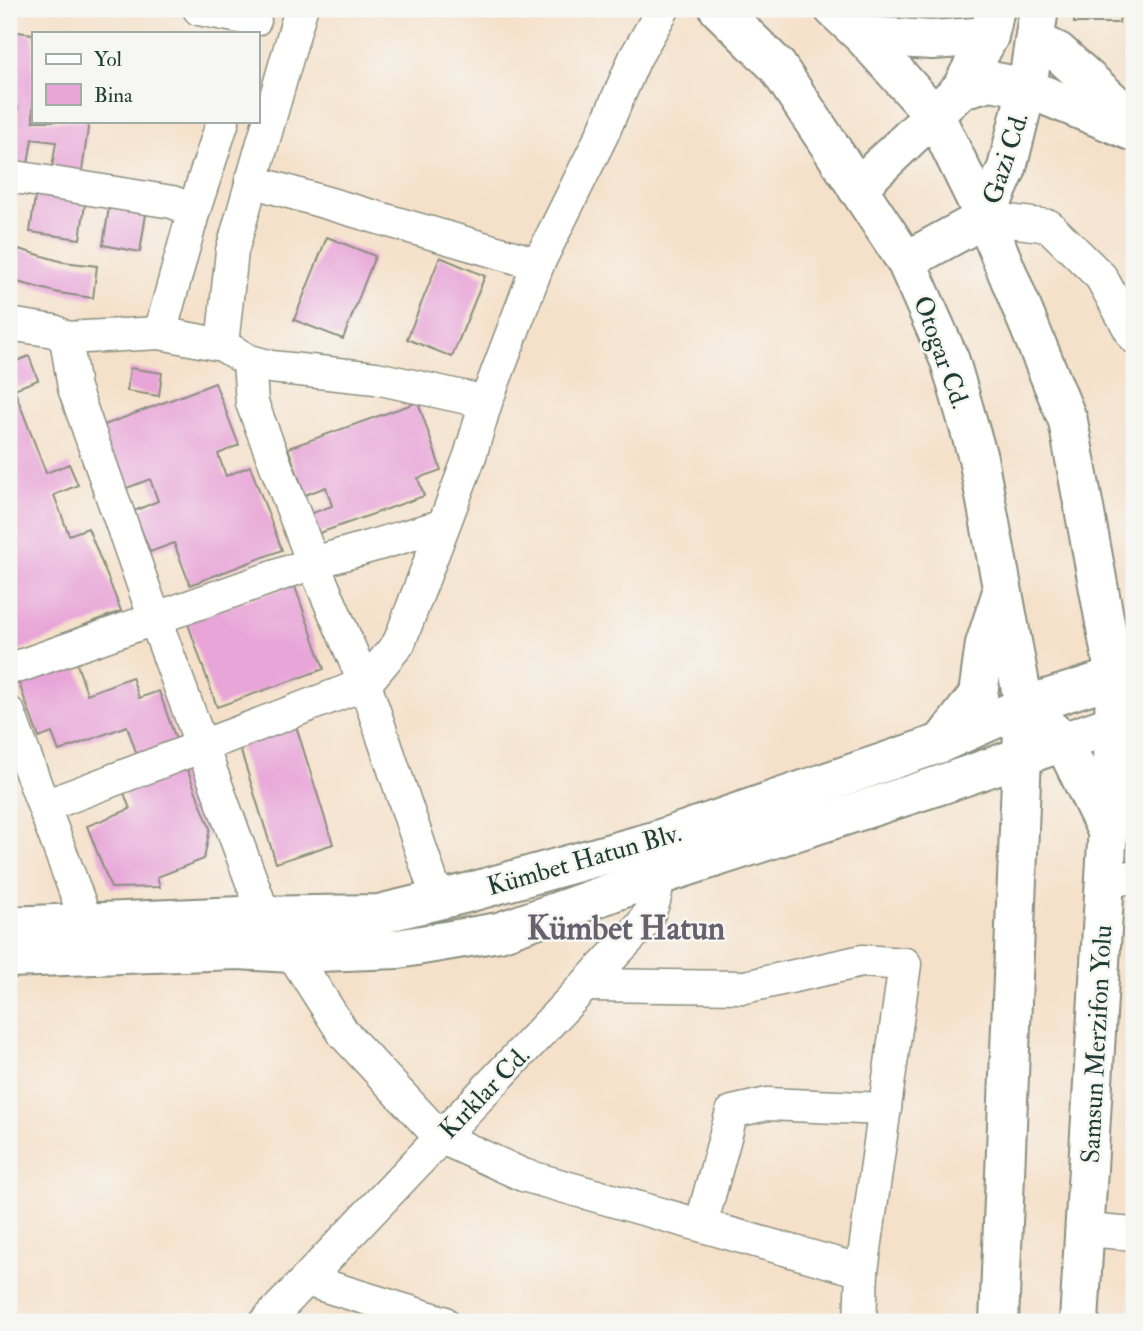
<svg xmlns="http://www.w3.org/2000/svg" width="1143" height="1331" font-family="'IM FELL Double Pica',serif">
<rect width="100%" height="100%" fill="#f6f6f2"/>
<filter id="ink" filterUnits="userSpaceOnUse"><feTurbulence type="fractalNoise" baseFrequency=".0143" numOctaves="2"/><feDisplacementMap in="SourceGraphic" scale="14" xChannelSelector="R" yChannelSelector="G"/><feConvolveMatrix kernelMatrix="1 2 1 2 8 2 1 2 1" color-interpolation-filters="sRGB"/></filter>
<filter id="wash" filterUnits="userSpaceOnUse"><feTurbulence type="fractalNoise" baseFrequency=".00686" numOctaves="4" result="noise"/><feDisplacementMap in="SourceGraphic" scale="28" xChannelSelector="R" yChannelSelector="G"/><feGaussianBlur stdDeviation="1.57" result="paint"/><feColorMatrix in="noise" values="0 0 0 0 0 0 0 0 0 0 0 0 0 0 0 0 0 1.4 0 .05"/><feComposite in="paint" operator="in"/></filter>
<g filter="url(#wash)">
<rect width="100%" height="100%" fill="#f5e1ca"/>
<g id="blocks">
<g fill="#e8a5d8">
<polygon points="1074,9 1121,9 1119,23 1074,23"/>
<polygon points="9,31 33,34 33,121 89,121 82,172 52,168 56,142 32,139 28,164 10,161 18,107 9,105"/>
<polygon points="36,190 86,198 80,239 30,232"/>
<polygon points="110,201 147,208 140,252 103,245"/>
<polygon points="327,237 375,256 343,339 294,320"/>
<polygon points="19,249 63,262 97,266 93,298 59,293 10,280"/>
<polygon points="440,257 485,276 452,357 407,339"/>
<polygon points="29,356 38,380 14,389 46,473 69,464 78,485 54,495 69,535 88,528 121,611 9,654 9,364"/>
<polygon points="130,368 162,373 159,396 127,391"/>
<polygon points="215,383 239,445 218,454 226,476 250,466 282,550 190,585 174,543 150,552 134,511 158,501 150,479 122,490 99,427"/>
<polygon points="418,402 441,470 418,478 424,496 314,535 307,515 332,506 326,487 305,495 288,448"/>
<polygon points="294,584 324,669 217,707 187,621"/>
<polygon points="76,661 87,694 132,677 139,698 159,691 176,740 137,755 127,726 59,751 52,733 39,738 18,681"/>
<polygon points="296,726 333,844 276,863 239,745"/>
<polygon points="184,761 210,828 204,859 157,877 160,887 111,888 87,826 130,809 121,785"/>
</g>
</g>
</g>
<g filter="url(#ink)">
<use href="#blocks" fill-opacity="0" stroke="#8a8f7f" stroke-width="2"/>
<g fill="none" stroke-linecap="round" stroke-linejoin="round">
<g stroke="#8a8f7f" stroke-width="35">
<g id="minor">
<polyline points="199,9 255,20"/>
<polyline points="9,176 172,202 194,210"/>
<polyline points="251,181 538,264"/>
<polyline points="985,218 1049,226 1101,277 1134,337"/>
<polyline points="9,324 54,331 66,338 160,333 222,345 249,361 271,367 376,378 486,402"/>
<polyline points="160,333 194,210 223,121"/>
<polyline points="66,338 74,388 155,619 264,915"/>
<polyline points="222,345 232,251 301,9"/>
<polyline points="249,361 252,403 313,563 365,684 438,900"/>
<polyline points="9,667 20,666 313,563 441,526"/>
<polyline points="1115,677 1134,644"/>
<polyline points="9,713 87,923"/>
<polyline points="45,806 365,684 399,643 470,456 486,402 538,264 602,135 635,58 663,9"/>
<polyline points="1105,883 1134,876"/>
<polyline points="292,953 344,1034 440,1137 523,1175 862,1271"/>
<polyline points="586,985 745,987 862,961 905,964 862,1271 860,1322"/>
<polyline points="701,1225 732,1112 767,1104 885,1109"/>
<polyline points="1085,1230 1134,1234"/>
<polyline points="306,1280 443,1322"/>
<path d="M266,1322L642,925C658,902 659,882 656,855"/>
</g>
</g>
<g stroke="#8a8f7f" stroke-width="42">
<g id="major">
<polyline points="719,9 777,66 906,261 950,361 978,458 1024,706 999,1322"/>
<polyline points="834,9 863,36 935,116 985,218 1068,421 1115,677 1114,724 1079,1322"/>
<polyline points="863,36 932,40 989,36"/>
<polyline points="1035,41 1058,52 1134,121"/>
<polyline points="961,89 991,81 1027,88 1134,132"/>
<polyline points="857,188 961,89 989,36 995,9"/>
<polyline points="906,261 985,218 1007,168 1027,88 1039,9"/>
<polyline points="1044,724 1063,741 1107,831"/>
<polyline points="943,741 978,695 985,644 1001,595"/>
<polyline points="9,926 241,916 379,914 467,893 654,841 941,743 1024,706 1134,671"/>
<polyline points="9,958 237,950 292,953 398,949 499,932 658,876 940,785 1134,717"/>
</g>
</g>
<use href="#minor" stroke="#fff" stroke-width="32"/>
<use href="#major" stroke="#fff" stroke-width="38"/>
</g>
</g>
<g text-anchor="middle" stroke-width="5" stroke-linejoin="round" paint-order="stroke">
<g font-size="26" fill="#1f3d34" stroke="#f6f6f2">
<text transform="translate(1005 158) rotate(-72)" y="9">Gazi Cd.</text>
<text transform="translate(942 352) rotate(70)" y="9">Otogar Cd.</text>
<text transform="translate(584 859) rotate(-16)" y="9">Kümbet Hatun Blv.</text>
<text transform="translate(1096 1044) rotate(-87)" y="9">Samsun Merzifon Yolu</text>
<text transform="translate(484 1092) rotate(-46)" y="9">Kırklar Cd.</text>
</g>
<g font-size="33" font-weight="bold" fill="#65616d" stroke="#f6f6f2">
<text x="626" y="939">Kümbet Hatun</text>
</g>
</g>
<rect width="1143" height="1331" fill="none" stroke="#f6f6f2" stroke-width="35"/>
<rect x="32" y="32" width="228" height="91" fill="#f6f6f2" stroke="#a0aca6" stroke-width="2"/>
<rect x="46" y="54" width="35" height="10" fill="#ffffff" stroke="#a0aca6" stroke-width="2"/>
<text x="94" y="66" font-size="21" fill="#1f3d34">Yol</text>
<rect x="46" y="84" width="35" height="21" fill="#e8a5d8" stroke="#a0aca6" stroke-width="2"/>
<text x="94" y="102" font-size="21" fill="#1f3d34">Bina</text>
</svg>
